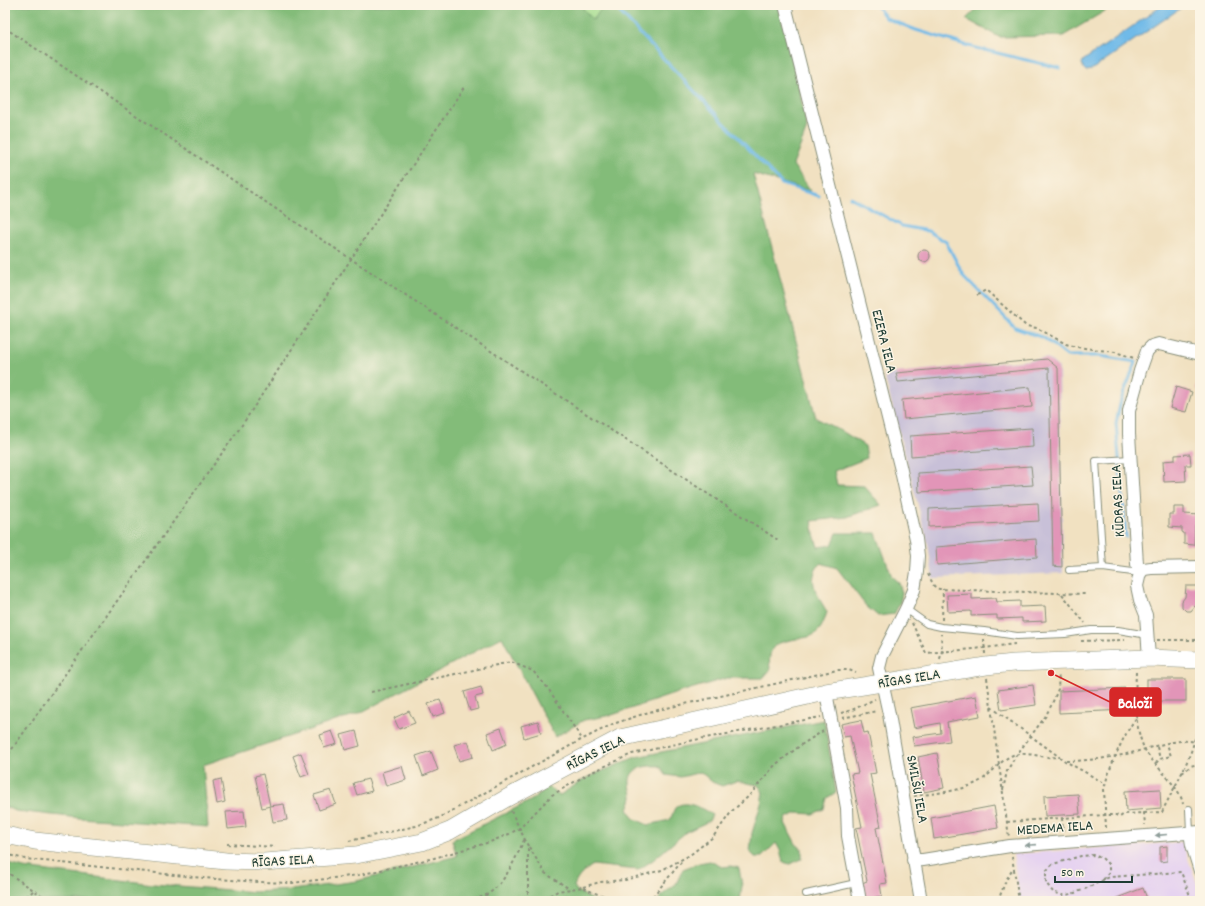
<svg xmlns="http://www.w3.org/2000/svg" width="1205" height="906" font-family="Dekko,sans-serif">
<rect width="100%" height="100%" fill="#fcf5e5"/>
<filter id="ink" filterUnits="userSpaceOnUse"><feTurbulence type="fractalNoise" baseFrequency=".025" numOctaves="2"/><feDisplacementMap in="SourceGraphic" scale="8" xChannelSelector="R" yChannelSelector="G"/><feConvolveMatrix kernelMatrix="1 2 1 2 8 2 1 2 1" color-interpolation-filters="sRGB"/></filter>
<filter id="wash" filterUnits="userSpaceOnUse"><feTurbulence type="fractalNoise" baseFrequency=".012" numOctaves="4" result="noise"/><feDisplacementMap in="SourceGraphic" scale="16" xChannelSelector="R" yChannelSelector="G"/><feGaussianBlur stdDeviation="0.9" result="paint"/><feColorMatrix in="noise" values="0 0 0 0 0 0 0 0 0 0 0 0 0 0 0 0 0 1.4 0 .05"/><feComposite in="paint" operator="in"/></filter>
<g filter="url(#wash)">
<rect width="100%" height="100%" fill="#f1e1c1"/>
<polygon fill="#e6d3f0" points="1182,842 1200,892 1200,901 1020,901 1013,854"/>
<polygon fill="#c8c0d8" points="1048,358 1059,368 1063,573 933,578 928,544 884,374"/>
<polygon fill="#a4dd8e" stroke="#628d61" points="580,5 604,5 593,21"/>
<g fill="#83bc79" stroke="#517c56">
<path d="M5,5H580L593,20L604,5H778L796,74L807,128L793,165L811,191L753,174L816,418L845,433L865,446L867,458L834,471L837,485L864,486L881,505L847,517L812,521L814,534L818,547L832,545L837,533H876L892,577L899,583L902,593L900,603L894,614L878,616L866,606L837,568L821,563C805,579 818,596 827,612C824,621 822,630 813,635C810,637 804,638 801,638C777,643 767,642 770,670L763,678H727L677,693L612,715L584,720L555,737L502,637L360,713L203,765L208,827L80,818L16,811L5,807Z"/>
<polygon points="980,5 1115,5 1063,36 999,37 966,19"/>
<path d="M824,720L836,792L827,798L824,809L813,814L797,813L786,818L785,823L796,844L802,849V859L790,864L783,862L780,850L776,843L762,857H755L750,852L752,833L761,804L763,792L758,785L736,781L722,786L712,782L701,772L681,777L666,775L660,766C647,765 628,767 630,784C630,788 632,792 632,797C632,800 629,805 628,809L633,818L648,825L670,820C672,817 673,811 675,808C684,798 704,809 712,815L709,821L686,832L653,860L638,870L593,865C584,871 578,876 574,886L577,891L595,901H5V863L24,868L153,884L255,892L292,890L357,881L457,856L452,840L530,801L548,787L560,795L586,778L636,757Z"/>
<polygon points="710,861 722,867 731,866 739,868 742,886 740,901 658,901 661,896 676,884 683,869 699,863"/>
</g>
<polygon fill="#6fbae8" stroke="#477c8e" points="1163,5 1185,5 1091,70 1086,71 1083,68 1082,63 1084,60"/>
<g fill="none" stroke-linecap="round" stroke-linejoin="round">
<g stroke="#6fbae8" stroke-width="3">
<polyline points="613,5 782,184 819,196"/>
<polyline points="876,5 886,18 916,30 972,47 1060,68"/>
<polyline points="850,197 902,226 928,231 946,242 963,274 1015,328 1044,338 1067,356 1100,356 1136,362 1121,400 1116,423 1126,537"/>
</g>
</g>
<g id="blocks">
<g fill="#e295b8">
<circle cx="924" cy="256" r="6"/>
<polygon points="1047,359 1058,368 1062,567 1053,566 1049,368 898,382 896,373"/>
<polygon points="1200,376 1200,390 1196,389"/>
<polygon points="1030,387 1032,407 904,419 902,400"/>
<polygon points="1176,387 1192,392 1186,412 1170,408"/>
<polygon points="1032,428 1033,447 911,456 910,436"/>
<polygon points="1190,454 1191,465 1185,465 1186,481 1164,482 1163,461 1175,460 1175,455"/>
<polygon points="1031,466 1033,485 919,492 918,473"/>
<polygon points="1197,470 1200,470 1200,483 1198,483"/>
<polygon points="1038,503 1039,521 929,527 929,509"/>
<polygon points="1174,507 1184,507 1184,514 1200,515 1199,526 1195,525 1194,545 1184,544 1184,533 1182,532 1182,528 1169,527 1169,514 1174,514"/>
<polygon points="1036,539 1037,557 937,565 936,547"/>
<polygon points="1186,586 1200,586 1200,606 1195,606 1191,611 1186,611 1182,607 1182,601 1185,597"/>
<polygon points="972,594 972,599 996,598 997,602 1020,601 1020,607 1045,606 1046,621 1022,622 1022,618 997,619 997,615 971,616 971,611 948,612 947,595"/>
<rect x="1147" y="679" width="39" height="22"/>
<polygon points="1033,685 1036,705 1001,710 998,690"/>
<polygon points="481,687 483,695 475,697 478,709 470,711 464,692"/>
<polygon points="1125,688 1126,710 1059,713 1059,691"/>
<polygon points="976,696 980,716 947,722 950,741 914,746 912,737 941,733 940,723 914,728 910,708"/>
<polygon points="440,700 445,713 433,717 428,704"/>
<polygon points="409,711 415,723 399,729 394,718"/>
<polygon points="861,720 864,733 868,732 876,773 870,774 881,827 876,828 887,883 880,884 882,896 866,899 862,883 867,881 856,828 862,827 851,774 858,773 850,736 844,737 841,724"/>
<polygon points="538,721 541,733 524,738 521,726"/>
<polygon points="501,728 507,744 493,750 487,733"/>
<polygon points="332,731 337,744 324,748 320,735"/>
<polygon points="356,731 360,746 345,750 341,735"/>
<polygon points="468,741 473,757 459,761 454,745"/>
<polygon points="431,751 438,770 423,776 416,756"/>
<polygon points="301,753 309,774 301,777 293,756"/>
<polygon points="937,753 944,788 924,792 918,757"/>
<polygon points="402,766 406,780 386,786 382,772"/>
<polygon points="263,774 270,806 262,808 255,776"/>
<polygon points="221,779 225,802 217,804 213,781"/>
<polygon points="368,779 372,791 357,795 353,783"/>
<polygon points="1160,789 1161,808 1126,811 1125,791"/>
<polygon points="331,790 336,804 319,810 314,795"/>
<polygon points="1078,794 1080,814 1045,816 1044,796"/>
<polygon points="284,804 287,820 273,822 270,806"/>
<polygon points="994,806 998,828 934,839 931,818"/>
<polygon points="244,811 246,827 228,829 226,812"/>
<polygon points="1167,846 1167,861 1160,862 1160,847"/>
<polygon points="1143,888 1148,901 1109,901"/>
</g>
</g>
</g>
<g filter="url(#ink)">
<use href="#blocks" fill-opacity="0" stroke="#888f7a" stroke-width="1"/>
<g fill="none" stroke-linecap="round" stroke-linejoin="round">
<g stroke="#888f7a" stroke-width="8">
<g id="service">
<polyline points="1103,568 1096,461 1131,459"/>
<polyline points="1069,570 1103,568 1140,573"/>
<polyline points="906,609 927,624 941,627 984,631 1017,636 1065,634 1091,630 1118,630 1148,635"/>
<polyline points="1189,809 1190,832"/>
<polyline points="806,894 856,883"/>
</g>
</g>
<g stroke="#888f7a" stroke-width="14">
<g id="minor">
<polyline points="785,5 900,466 916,539 918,556 917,572 914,590 906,609 882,656 879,668 889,714 921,901"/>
<polyline points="1140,573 1144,569 1151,568 1200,567"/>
<polyline points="1149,658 1146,615 1140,600 1137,586 1140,573 1137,564 1129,434 1129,411 1140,371 1147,351 1152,346 1159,344 1200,354"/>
<polyline points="826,692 847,808 848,836 860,901"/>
<polyline points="1190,832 1192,845 1200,871"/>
<polyline points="913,860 923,860 1010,846 1200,832"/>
</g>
</g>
<g stroke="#888f7a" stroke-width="18">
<polyline id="secondary" points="5,835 35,841 226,861 264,862 356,855 422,842 450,831 505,799 620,738 826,692 986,666 1014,663 1149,658 1200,660"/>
</g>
<g stroke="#888f7a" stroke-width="2" stroke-dasharray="3 3" stroke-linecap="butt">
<polyline points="5,28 351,259 778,540"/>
<polyline points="977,295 986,290 1026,326 1037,328 1066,344 1077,347 1115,352 1134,358"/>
<polyline points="928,574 934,586 939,589 1085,594"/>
<polyline points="1062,594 1085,623"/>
<polyline points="942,620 943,589"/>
<polyline points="912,623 926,653 984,648 1015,644"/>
<polyline points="984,639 985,654"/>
<polyline points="1157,640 1200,640"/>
<polyline points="1081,641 1125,640"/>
<polyline points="940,659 942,651 941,634"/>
<path d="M1136,672C1135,697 1134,725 1144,748C1152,765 1180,785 1183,804"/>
<polyline points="987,678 1009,837"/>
<polyline points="371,692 511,662 533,671 547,687 582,739"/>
<polyline points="991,707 1065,761 1106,784"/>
<polyline points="841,713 852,710 875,699"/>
<polyline points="842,718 877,711"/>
<polyline points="1157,747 1160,759"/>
<polyline points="5,759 244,422 464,87"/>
<path d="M1066,761C1088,761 1110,758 1131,753C1152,748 1178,736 1200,743"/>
<polyline points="1156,763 1160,759 1171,756 1167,744"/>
<polyline points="1182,773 1191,766 1200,763"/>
<polyline points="1003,790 1007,771 1015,757 1045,717 1052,704 1058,689 1059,674"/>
<path d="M914,796C935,793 961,792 980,781C992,774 1000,760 1013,755C1028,751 1044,759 1059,757"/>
<polyline points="511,811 528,846 528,901"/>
<path d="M1144,813L1162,812C1175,785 1192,759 1197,729C1200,712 1198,691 1199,673"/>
<polyline points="1062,818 1063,831"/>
<polyline points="1007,822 1105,815 1116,815 1120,817 1124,814 1144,813 1145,825"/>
<path d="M1106,828L1104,789C1109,768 1124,733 1137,717"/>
<polyline points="349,841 416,826 439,818 579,741 613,724 649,712 837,670 849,670 856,673"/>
<polyline points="227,844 275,847"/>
<polyline points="529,847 545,873 568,888"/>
<polyline points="5,854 25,859 203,878 259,882 292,883 359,875 434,858 490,842 509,834 520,828 552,795 590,773 632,754 694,740 821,717"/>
<polyline points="1012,857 1019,901"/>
<polyline points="5,871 50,901"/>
<path d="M1103,880L1109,873V865L1102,858L1093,855L1081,856L1053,864L1046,871V883L1053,892C1056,893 1059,894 1062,895C1075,896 1098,882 1110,877L1181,872L1192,901"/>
<polyline points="583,887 600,882 625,880 662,870 690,855 713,837 732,811 748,797 775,765 801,745 823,731"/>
<polyline points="22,901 34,890"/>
<path d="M468,901C473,899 480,898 486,895C505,885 516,857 525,838"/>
<polyline points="539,901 558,891 583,887 592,892 613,899 616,901"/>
<polyline points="649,901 683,860"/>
<polyline points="998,901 1006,880 1013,869"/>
<polyline points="1185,901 1191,899"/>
</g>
<use href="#service" stroke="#fff" stroke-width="6"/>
<use href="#minor" stroke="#fff" stroke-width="12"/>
<use href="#secondary" stroke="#fff" stroke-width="17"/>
</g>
<defs><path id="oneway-solid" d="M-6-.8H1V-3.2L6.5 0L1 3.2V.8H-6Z"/></defs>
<g fill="#8f9e9a">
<use href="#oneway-solid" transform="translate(1161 835) rotate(175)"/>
<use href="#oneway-solid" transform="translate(1031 845) rotate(176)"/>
</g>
</g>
<g text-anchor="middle" stroke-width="3" stroke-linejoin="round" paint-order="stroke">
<g font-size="15" fill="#1f3d34" stroke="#fcf5e5">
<text transform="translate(885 341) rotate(76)" y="5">EZERA IELA</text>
<text transform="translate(1117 501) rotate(-93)" y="5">KŪDRAS IELA</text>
<text transform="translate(909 678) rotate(-9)" y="5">RĪGAS IELA</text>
<text transform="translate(595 752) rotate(-26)" y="5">RĪGAS IELA</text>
<text transform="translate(918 789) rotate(80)" y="5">SMILŠU IELA</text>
<text transform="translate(1055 827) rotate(-4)" y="5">MEDEMA IELA</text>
<text transform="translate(283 860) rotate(-3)" y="5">RĪGAS IELA</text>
</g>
</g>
<path fill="none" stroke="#d62828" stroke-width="1.5" d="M1051 673L1110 702"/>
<circle fill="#d62828" stroke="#fcf5e5" stroke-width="1.5" cx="1051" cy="673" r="4"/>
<rect fill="#d62828" stroke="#d62828" stroke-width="1.5" x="1110" y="688" width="51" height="28" rx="4"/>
<g font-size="16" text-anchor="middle" font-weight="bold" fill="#fff">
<text x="1135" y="708">Baloži</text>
</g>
<rect width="1205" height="906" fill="none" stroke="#fcf5e5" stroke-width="20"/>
<path d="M1055 876v6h77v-6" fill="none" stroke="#1f3d34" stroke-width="2"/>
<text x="1061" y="876" font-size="12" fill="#1f3d34" stroke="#fcf5e5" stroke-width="3" paint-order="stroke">50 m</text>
</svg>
